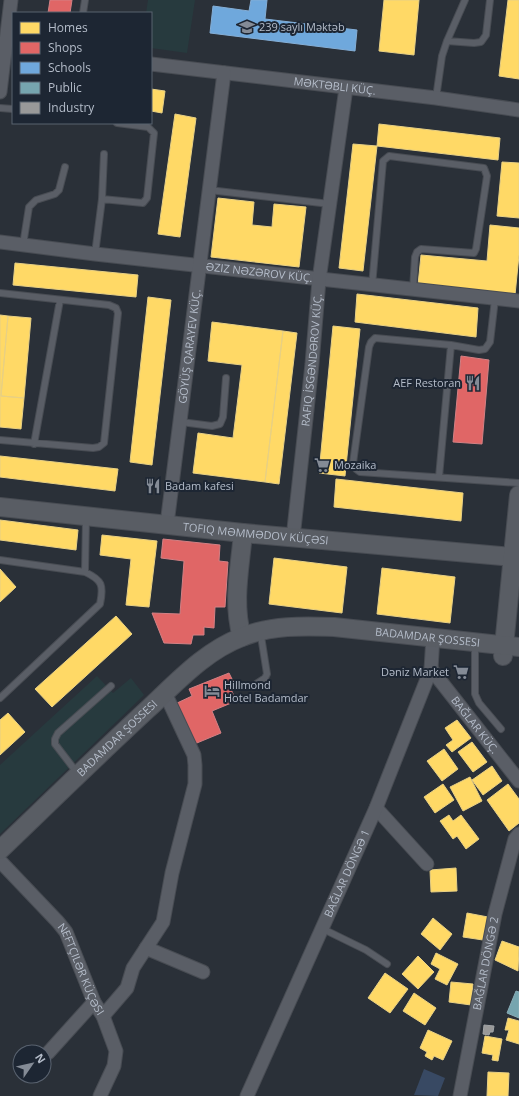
<svg xmlns="http://www.w3.org/2000/svg" width="519" height="1096" font-family="'Open Sans',sans-serif">
  <style>
    .park { fill: #273a3e }
    .water { fill: #384963 }
    .homes { fill: #ffd966; stroke: #e8d084 }
    .shops { fill: #e06666; stroke: #d38084 }
    .schools { fill: #6fa8dc; stroke: #84aed6 }
    .public { fill: #76a5af; stroke: #89acb7 }
    .industry { fill: #999; stroke: #a1a4a7 }
    .lines { fill: none; stroke-linecap: round; stroke-linejoin: round }
    .lane-casing { stroke: #484c53; stroke-width: 8 }
    .street-casing { stroke: #484c53; stroke-width: 15 }
    .secondary-casing { stroke: #484c53; stroke-width: 20 }
    .lane { stroke: #5a5e66; stroke-width: 6 }
    .street { stroke: #5a5e66; stroke-width: 13 }
    .secondary { stroke: #595d64; stroke-width: 18 }
    .labels { text-anchor: middle; stroke-width: 4; stroke-linejoin: round; paint-order: stroke }
    .poi-label { font-size: 11px; fill: #b4bcc9; stroke: #1d2633; text-anchor: start }
    .street-label { font-size: 11px; fill: #b4bcc9; stroke: #1d2633 }
  </style>
  <rect width="100%" height="100%" fill="#2a3038"/>
  <!-- park -->
  <path class="park" d="M148 0H195L187 53 151 48V13H146Z
    M97 676 113 693 131 678 144 695 0 834V765Z"/>
  <!-- water -->
  <path class="water" d="M424 1069 445 1078 438 1096 414 1095Z"/>
  <!-- homes -->
  <path class="homes" d="M384 0H419L414 55 379 51Z
    M508 0H519V79L499 76Z
    M151 89 165 91 162 113 151 111Z
    M175 114 196 118 180 237 158 234Z
    M379 124 500 138 498 160 377 146Z
    M353 144 377 146 363 271 339 268Z
    M502 162 519 163V218L497 216Z
    M218 198 254 202 252 225 272 227 274 204 306 207 299 267 211 257Z
    M490 225 519 228V255L515 295 418 285 421 255 487 261Z
    M15 263 138 275 136 297 13 285Z
    M357 294 478 308 476 337 355 322Z
    M148 297 171 300 152 465 130 462Z
    M0 315 8 316 1 396 24 398 21 429 0 427Z
    M8 316 31 318 24 398 1 396Z
    M212 322 283 331 265 482 193 473 198 433 233 438 242 365 208 361Z
    M333 326 360 329 345 476 319 473Z
    M283 331 297 333 279 484 265 482Z
    M0 456 118 469 115 491 0 477Z
    M336 479 463 493 461 521 334 507Z
    M0 520 78 530 76 550 0 540Z
    M102 535 157 541 149 607 126 605 131 559 100 555Z
    M274 558 347 567 342 613 269 604Z
    M382 568 455 577 450 623 377 614Z
    M0 569 16 587 0 602Z
    M116 616 132 634 52 707 35 689Z
    M8 713 25 732 0 755V720Z
    M457 720 471 738 452 752 446 745 453 740 445 728Z
    M472 742 487 762 473 772 458 752Z
    M444 749 458 769 442 781 427 761Z
    M492 766 502 781 483 795 472 780Z
    M470 777 482 801 463 811 450 787Z
    M443 784 454 800 435 813 424 797Z
    M508 784 519 799V823L509 831 487 800Z
    M449 815 453 821 461 815 479 839 466 849 457 836 453 839 440 821Z
    M456 868 457 891 431 892 430 870Z
    M467 913 488 917 483 940 463 937Z
    M433 918 452 934 440 950 421 934Z
    M502 941 519 947 518 971 495 960Z
    M436 953 458 964 447 985 435 979 440 969 431 964Z
    M418 956 434 972 418 989 402 974Z
    M385 973 408 989 390 1013 368 998Z
    M451 982 473 984 471 1005 449 1002Z
    M414 993 436 1008 425 1025 403 1011Z
    M508 1018 519 1021V1044L506 1040 509 1030H505Z
    M428 1030 452 1041 443 1060 434 1056 432 1060 425 1056 427 1052 420 1048Z
    M485 1036 502 1039 498 1061 492 1060 493 1055 482 1053Z
    M488 1072 509 1073 508 1096H487Z"/>
  <!-- shops -->
  <path class="shops" d="M50 0H72L70 13H48Z
    M461 356 489 360 482 444 453 442Z
    M163 539 220 545 219 561 228 562 225 607H215L214 628 204 627V635H193L191 644 164 643 152 613 180 614 184 561 161 558Z
    M229 673 236 687 231 689 236 701 212 711 221 733 192 745 175 704 192 696 189 689Z"/>
  <!-- schools -->
  <path class="schools" d="M251 0H267L265 19 357 30 355 51 210 33 213 6 249 11Z"/>
  <!-- public -->
  <path class="public" d="M516 991 519 992V1018L507 1013Z"/>
  <!-- industry -->
  <path class="industry" d="M484 1025 494 1026 493 1032H490L489 1035 483 1034Z"/>
  <g class="lines">
    <defs>
      <path id="lane" d="M83 13 85 0
        M447 41 474 43 481 42 486 35 490 0
        M436 98 442 56 447 41 465 0
        M0 108 13 109
        M209 190 330 204
        M102 199 143 203 147 198 154 133 148 127 117 123
        M23 245 29 207 36 200 55 194 59 190 65 167
        M95 254 102 199 104 154
        M372 286 383 161 389 156 484 168 487 176 476 249 474 253 421 249 417 252 415 257 413 290
        M0 293 109 305 116 308 118 313 104 443 99 447 93 448 0 440
        M495 299 490 342 485 349 479 350 451 345 375 338 371 342 369 347 353 463 356 469 360 472 519 483
        M181 422 212 426 220 424 223 417 226 378
        M34 444 60 300
        M439 477 451 345
        M0 560 85 572C102 580 104 585 100 604L0 698
        M85 572 86 518
        M475 652V694L479 703 501 729
        M256 684 265 678 267 674 261 636
        M78 774 55 744V739L58 733 111 686
        M321 928 366 950 387 964"/>
      <g id="street">
        <path id="s1" d="M151 64 436 98 519 110"/>
        <path d="M0 92 11 0"/>
        <path id="s2" d="M0 242 95 254 519 301"/>
        <path id="s3" d="M167 524 224 73"/>
        <path id="s4" d="M293 538 312 364 319 280 346 88"/>
        <path id="s5" d="M431 669 519 781"/>
        <path d="M376 808 427 864"/>
        <path id="s6" d="M0 861 58 922 66 932 94 1002 103 1016 116 1051 114 1066 100 1096"/>
        <path d="M146 948 203 972"/>
        <path d="M103 1016 127 988 133 968 163 922 172 873 195 784V765L194 755 165 693"/>
        <path d="M48 1053 94 1002"/>
        <path id="s7" d="M247 1096 376 808 431 669 433 637"/>
        <path id="s8" d="M460 1096 495 914 515 839 519 834"/>
      </g>
      <g id="secondary">
        <path id="s9" d="M0 507 243 533 512 557"/>
        <path d="M242 637C232 603 240 568 243 533"/>
        <path d="M503 656 519 495"/>
        <path id="s10" d="M0 850C49 803 98 755 149 708 177 682 205 651 242 637 271 625 303 626 334 627L519 647"/>
      </g>
    </defs>
    <!-- lane casing -->
    <use href="#lane" class="lane-casing"/>
    <!-- street casing -->
    <use href="#street" class="street-casing"/>
    <!-- secondary casing -->
    <use href="#secondary" class="secondary-casing"/>
    <!-- lane -->
    <use href="#lane" class="lane"/>
    <!-- street -->
    <use href="#street" class="street"/>
    <!-- secondary -->
    <use href="#secondary" class="secondary"/>
  </g>
  <!-- icons -->
  <defs>
    <symbol id="school-bare" viewBox="-9 -9 18 18"><path d="M0-5L7-2L0 1L-7-2ZM-4 1L0 2.5L4 1V4Q0 6-4 4Z" fill="#848b96" stroke="#1d2633" stroke-width="2.5" paint-order="stroke"/></symbol>
    <symbol id="restaurant-bare" viewBox="-9 -9 18 18"><path d="M-5-6h1v4h1v-4h1v4h1v-4h1v5L-1.5 .5V6h-2V.5L-5-1ZM5-6V6H3V1.5H1.5Q1.5-4 5-6Z" fill="#848b96" stroke="#1d2633" stroke-width="2.5" paint-order="stroke"/></symbol>
    <symbol id="supermarket-bare" viewBox="-9 -9 18 18"><path d="M-6-5.5h2.5l.6 2H6L4.5 2H-2.5L-4.4-4H-6ZM-1.5 3.2a1.3 1.3 0 1 0 .1 0ZM3 3.2a1.3 1.3 0 1 0 .1 0Z" fill="#848b96" stroke="#1d2633" stroke-width="2.5" paint-order="stroke"/></symbol>
    <symbol id="hotel-bare" viewBox="-9 -9 18 18"><path d="M-6-4.5h1.5V1H6V5H4.5V3h-9V5H-6ZM-4 0a1.8 1.8 0 1 1 3.6 0ZM.5 0V-2.5h3Q6-2.5 6 0Z" fill="#848b96" stroke="#1d2633" stroke-width="2.5" paint-order="stroke"/></symbol>
  </defs>
  <g fill-rule="evenodd">
    <use href="#school-bare" x="236" y="16" width="22" height="22"/>
    <use href="#restaurant-bare" x="462" y="372" width="22" height="22"/>
    <use href="#supermarket-bare" x="311" y="454" width="22" height="22"/>
    <use href="#restaurant-bare" x="142" y="475" width="22" height="22"/>
    <use href="#supermarket-bare" x="450" y="661" width="22" height="22"/>
    <use href="#hotel-bare" x="201" y="680" width="22" height="22"/>
  </g>
  <g class="labels">
    <!-- poi labels -->
    <g class="poi-label">
      <text x="259" y="31">239 saylı Məktəb</text>
      <text x="461" y="387" text-anchor="end">AEF Restoran</text>
      <text x="334" y="469">Mozaika</text>
      <text x="165" y="490">Badam kafesi</text>
      <text x="449" y="676" text-anchor="end">Dəniz Market</text>
      <text x="224" y="689">Hillmond<tspan x="224" dy="13">Hotel Badamdar</tspan></text>
    </g>
    <!-- street labels -->
    <g class="street-label">
      <text dy="4" stroke="none"><textPath href="#s1" startOffset="185">MƏKTƏBLI KÜÇ.</textPath></text>
      <text dy="4" stroke="none"><textPath href="#s2" startOffset="261">ƏZIZ NƏZƏROV KÜÇ.</textPath></text>
      <text dy="4" stroke="none"><textPath href="#s3" startOffset="179">GÖYÜŞ QARAYEV KÜÇ.</textPath></text>
      <text dy="4" stroke="none"><textPath href="#s4" startOffset="179">RAFIQ İSGƏNDƏROV KÜÇ.</textPath></text>
      <text dy="4" stroke="none"><textPath href="#s9" startOffset="257">TOFIQ MƏMMƏDOV KÜÇƏSI</textPath></text>
      <text dy="4" stroke="none"><textPath href="#s10" startOffset="511">BADAMDAR ŞOSSESI</textPath></text>
      <text dy="4" stroke="none"><textPath href="#s5" startOffset="71">BAĞLAR KÜÇ.</textPath></text>
      <text dy="4" stroke="none"><textPath href="#s10" startOffset="162">BADAMDAR ŞOSSESI</textPath></text>
      <text dy="4" stroke="none"><textPath href="#s7" startOffset="244">BAĞLAR DÖNGƏ 1</textPath></text>
      <text dy="4" stroke="none"><textPath href="#s8" startOffset="135">BAĞLAR DÖNGƏ 2</textPath></text>
      <text dy="4" stroke="none"><textPath href="#s6" startOffset="137">NEFTÇILƏR KÜÇƏSI</textPath></text>
    </g>
  </g>
  <!-- legend -->
  <rect x="12" y="12" width="140" height="112" fill="#1d2633" stroke="#59626f"/>
  <rect x="20" y="22" width="20" height="12" fill="#ffd966" stroke="#59626f"/>
  <text x="48" y="32" font-size="12" fill="#b4bcc9">Homes</text>
  <rect x="20" y="42" width="20" height="12" fill="#e06666" stroke="#59626f"/>
  <text x="48" y="52" font-size="12" fill="#b4bcc9">Shops</text>
  <rect x="20" y="62" width="20" height="12" fill="#6fa8dc" stroke="#59626f"/>
  <text x="48" y="72" font-size="12" fill="#b4bcc9">Schools</text>
  <rect x="20" y="82" width="20" height="12" fill="#76a5af" stroke="#59626f"/>
  <text x="48" y="92" font-size="12" fill="#b4bcc9">Public</text>
  <rect x="20" y="102" width="20" height="12" fill="#999999" stroke="#59626f"/>
  <text x="48" y="112" font-size="12" fill="#b4bcc9">Industry</text>
  <!-- north arrow -->
  <g transform="translate(32 1064) rotate(56)"><circle r="19" fill="#1d2633" stroke="#59626f"/>
  <path d="M0-3L7 15L0 10L-7 15Z" fill="#848b96"/>
  <text y="-6" font-size="11" font-weight="bold" text-anchor="middle" fill="#b4bcc9">N</text>
  </g>
</svg>
